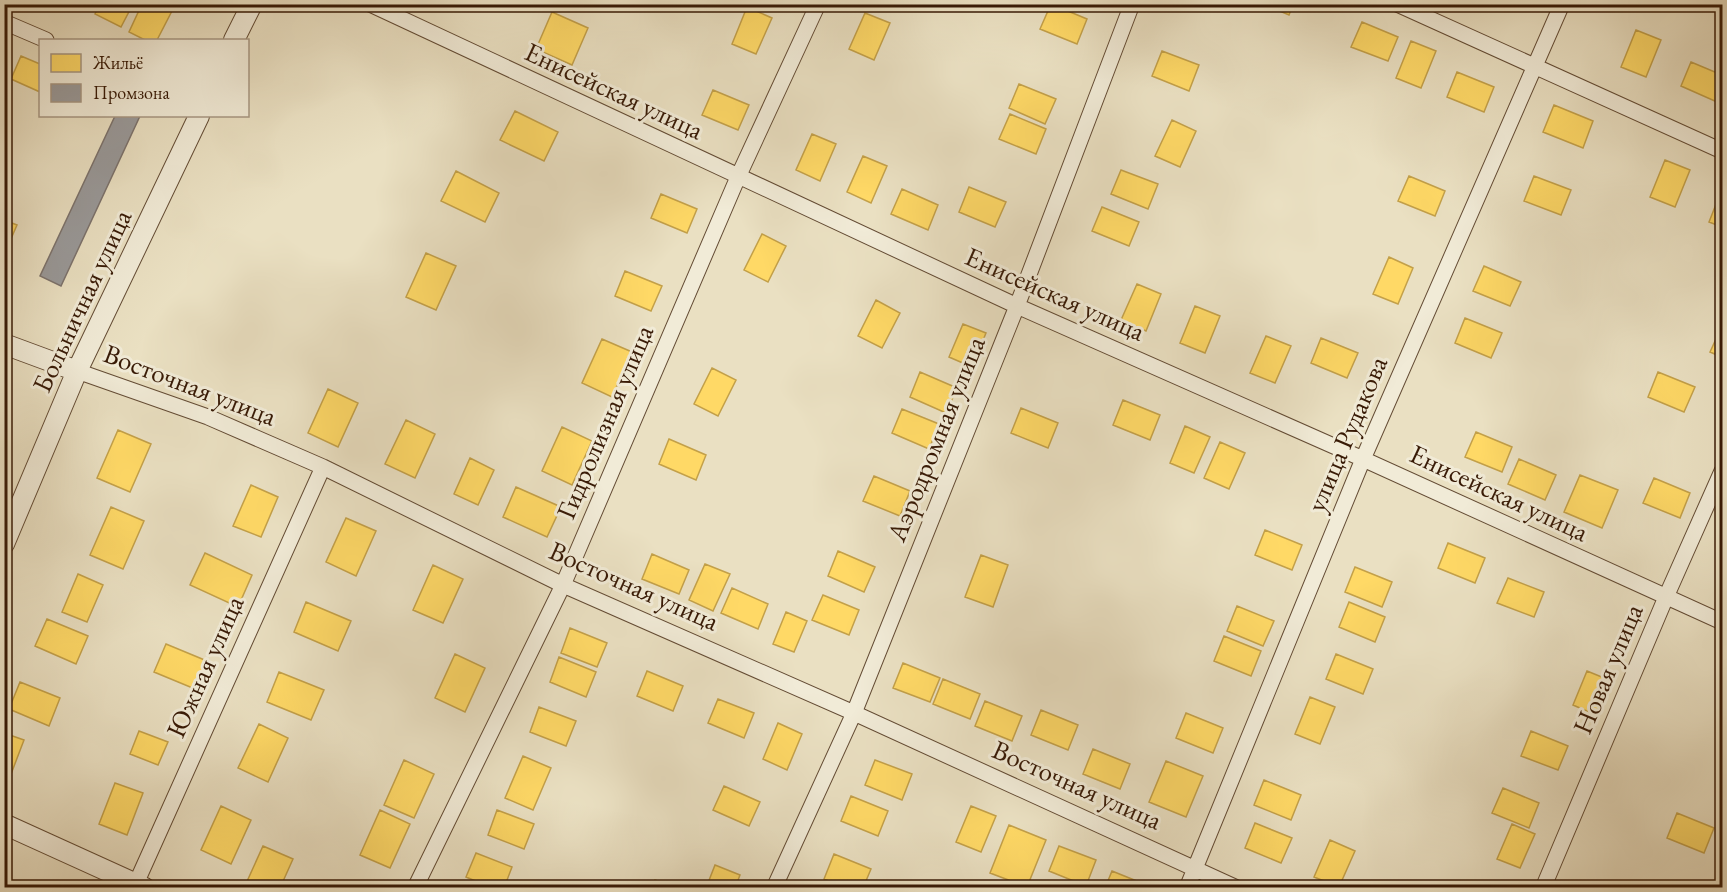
<svg xmlns="http://www.w3.org/2000/svg" width="1727" height="892" font-family="'EB Garamond',serif">
  <style>
    .homes { fill: #ffd966; stroke: #c3a049; stroke-width: 1.5 }
    .industry { fill: #999; stroke: #7c736d; stroke-width: 1.5 }
    .lines { fill: none; stroke-linecap: round; stroke-linejoin: round }
    .minor-casing { stroke: #644c35; stroke-width: 17 }
    .tertiary-casing { stroke: #644c35; stroke-width: 22 }
    .minor { stroke: #f1ebd7; stroke-width: 15 }
    .tertiary { stroke: #f1ebd7; stroke-width: 20 }
    .labels { text-anchor: middle; stroke-width: 6; stroke-linejoin: round; paint-order: stroke }
    .street-label { font-size: 27px; fill: #381a06; stroke: #f1ebd7 }
  </style>
  <rect width="100%" height="100%" fill="#eae0c2"/>
  <filter id="stains"><feTurbulence type="fractalNoise" baseFrequency=".00333" numOctaves="4"/><feColorMatrix values="0 0 0 0 .2 0 0 0 0 .09 0 0 0 0 .02 0 0 0 .5 -.17"/></filter>
  <radialGradient id="worn" r=".72"><stop offset=".6" stop-color="#630" stop-opacity="0"/><stop offset="1" stop-color="#630" stop-opacity=".3"/></radialGradient>
  <!-- homes -->
  <path class="homes" d="M100 4H133L121 27 95 14Z
    M142 4H170L174 7 157 40H145L129 32Z
    M1051 4 1087 19 1077 44 1040 29Z
    M1263 4H1293L1289 15Z
    M747 7 772 18 756 54 732 44Z
    M552 12 588 28 572 65 536 49Z
    M865 13 890 23 874 60 849 49Z
    M1362 22 1398 37 1388 61 1351 47Z
    M1636 30 1661 40 1646 77 1621 67Z
    M1411 41 1436 51 1421 88 1396 78Z
    M1162 51 1199 65 1189 91 1152 76Z
    M21 56 40 64V92L11 79Z
    M1691 62 1722 75V90L1717 102 1681 86Z
    M1457 72 1494 87 1484 112 1447 97Z
    M1019 84 1056 99 1045 124 1009 108Z
    M713 90 749 105 738 130 702 115Z
    M1554 105 1593 121 1583 148 1543 132Z
    M515 111 558 132 544 161 500 140Z
    M1010 114 1046 129 1036 154 999 139Z
    M1172 120 1196 131 1180 167 1155 156Z
    M812 134 836 144 820 181 796 170Z
    M863 156 887 166 871 203 847 192Z
    M1665 160 1690 170 1675 207 1650 197Z
    M1121 170 1158 184 1148 209 1111 194Z
    M456 171 499 193 485 222 441 201Z
    M1409 176 1445 191 1435 216 1398 201Z
    M1534 176 1571 190 1561 215 1524 201Z
    M969 187 1006 202 995 227 959 212Z
    M902 189 938 205 928 230 891 214Z
    M1722 189V227L1709 222Z
    M661 194 697 209 687 233 651 218Z
    M1102 207 1139 222 1129 246 1092 231Z
    M4 220 17 225 4 255Z
    M762 234 786 246 768 282 744 270Z
    M426 253 456 266 436 310 406 297Z
    M1389 257 1413 268 1398 304 1373 294Z
    M1484 266 1521 282 1510 306 1473 291Z
    M625 271 662 286 651 311 615 296Z
    M1137 284 1161 294 1146 331 1121 320Z
    M876 300 900 313 882 348 858 336Z
    M1195 306 1220 316 1205 353 1180 343Z
    M1465 318 1502 333 1491 358 1455 343Z
    M963 324 986 333 972 367 949 357Z
    M1721 328H1722V357L1710 352Z
    M1266 336 1291 346 1275 383 1250 373Z
    M1321 338 1358 353 1347 378 1311 363Z
    M602 339 632 352 612 397 582 383Z
    M712 368 736 380 718 416 694 404Z
    M920 372 957 388 946 413 910 397Z
    M1658 372 1695 387 1684 412 1648 397Z
    M328 389 358 403 338 447 308 433Z
    M1123 400 1160 415 1150 440 1113 425Z
    M1021 408 1058 423 1048 448 1011 433Z
    M902 409 939 424 929 449 892 433Z
    M406 420 435 434 415 478 385 464Z
    M1185 426 1210 437 1194 473 1170 463Z
    M562 427 592 441 572 485 542 471Z
    M118 430 151 444 130 492 97 478Z
    M1476 432 1512 447 1502 472 1465 457Z
    M669 439 706 455 696 480 659 464Z
    M1220 442 1245 453 1229 489 1204 478Z
    M470 458 494 470 478 505 454 494Z
    M1519 459 1556 475 1545 500 1508 484Z
    M1580 475 1618 490 1602 528 1564 512Z
    M874 476 910 491 900 516 863 501Z
    M1654 478 1690 493 1680 518 1643 503Z
    M251 485 278 497 261 537 233 526Z
    M516 487 561 507 547 537 503 517Z
    M111 507 144 521 123 569 90 555Z
    M346 518 376 531 356 576 326 562Z
    M1265 530 1302 545 1292 570 1255 555Z
    M1448 543 1485 558 1475 583 1438 568Z
    M838 551 875 567 864 592 828 576Z
    M205 553 252 575 238 607 190 585Z
    M652 554 689 570 679 594 642 579Z
    M981 555 1008 565 993 607 965 597Z
    M705 564 730 574 713 611 689 600Z
    M433 565 463 579 443 623 413 610Z
    M1355 567 1392 582 1382 607 1345 592Z
    M78 574 103 585 87 622 62 612Z
    M1508 578 1544 592 1534 617 1497 603Z
    M732 588 768 604 758 629 721 613Z
    M823 595 859 610 849 635 812 620Z
    M306 602 351 621 338 651 294 632Z
    M1349 602 1385 617 1375 642 1339 627Z
    M1237 606 1274 621 1263 646 1227 631Z
    M786 612 807 621 794 652 773 644Z
    M47 619 88 636 76 664 35 646Z
    M570 628 607 643 597 667 561 653Z
    M1224 636 1261 651 1251 676 1214 661Z
    M166 644 207 661 195 689 154 672Z
    M455 654 485 668 465 712 435 698Z
    M1336 654 1373 669 1363 694 1326 679Z
    M559 657 596 672 586 697 550 682Z
    M903 663 940 678 930 702 893 688Z
    M647 671 683 686 673 711 637 696Z
    M1587 671 1609 680 1596 715 1573 705Z
    M279 672 324 690 311 720 267 702Z
    M943 679 980 694 970 719 933 704Z
    M20 682 60 698 49 726 9 709Z
    M1310 697 1335 707 1320 744 1295 734Z
    M718 699 754 713 744 738 708 723Z
    M985 701 1022 716 1012 741 975 726Z
    M539 707 576 721 566 746 530 732Z
    M1041 710 1078 725 1068 750 1031 735Z
    M1186 713 1223 728 1213 753 1176 738Z
    M778 723 802 734 787 770 763 759Z
    M259 724 288 738 268 782 238 768Z
    M139 731 168 742 158 765 130 754Z
    M1531 731 1568 746 1558 770 1521 756Z
    M4 733 24 740 8 782 4 780Z
    M1093 749 1130 764 1120 789 1083 774Z
    M523 756 551 768 533 810 505 798Z
    M404 760 434 774 414 818 384 805Z
    M875 760 912 774 902 800 865 785Z
    M1166 761 1203 776 1186 817 1149 802Z
    M1264 780 1301 795 1291 820 1254 805Z
    M115 783 143 793 127 835 99 824Z
    M724 786 760 802 749 826 713 810Z
    M1503 788 1539 803 1529 828 1492 813Z
    M851 796 888 811 878 836 841 821Z
    M221 806 251 820 231 864 201 850Z
    M971 806 996 816 981 852 956 842Z
    M380 810 410 824 390 868 360 855Z
    M497 810 534 824 524 849 488 835Z
    M1677 813 1714 828 1704 853 1667 838Z
    M1255 823 1292 838 1281 863 1245 848Z
    M1512 824 1535 834 1520 868 1497 859Z
    M1009 825 1046 840 1027 887 990 873Z
    M1330 840 1355 851 1339 887 1314 877Z
    M263 846 293 859 280 888H244Z
    M1059 846 1096 860 1086 886 1049 871Z
    M476 853 512 867 504 888H492L466 877Z
    M834 854 871 869 863 888H845L824 879Z
    M715 865 740 875 735 888H706Z
    M1112 871 1149 886 1148 888H1105Z
    M655 880 675 888H652Z"/>
  <!-- industry -->
  <path class="industry" d="M115 116H140L61 286 40 276Z"/>
  <g class="lines">
    <defs>
      <path id="minor" d="M370 4 1017 306 1363 459 1722 622
        M1397 4 1722 151
        M4 22 46 40
        M77 371 208 417 323 467 563 585 854 713 1237 888
        M134 888 323 467
        M415 888 563 585 738 177 818 4
        M774 888 854 713 1017 306 1132 4
        M1187 888 1363 459 1562 4
        M1543 888 1666 597 1722 471"/>
      <path id="tertiary" d="M234 40 252 4
        M4 344 77 371
        M4 544 77 371 199 116
        M4 824 145 888"/>
    </defs>
    <!-- minor casing -->
    <use href="#minor" class="minor-casing"/>
    <!-- tertiary casing -->
    <use href="#tertiary" class="tertiary-casing"/>
    <!-- minor -->
    <use href="#minor" class="minor"/>
    <!-- tertiary -->
    <use href="#tertiary" class="tertiary"/>
  </g>
  <g class="labels">
    <!-- street labels -->
    <g class="street-label">
      <text transform="translate(614 91) rotate(25)" y="9">Енисейская улица</text>
      <text transform="translate(1055 294) rotate(24)" y="9">Енисейская улица</text>
      <text transform="translate(82 301) rotate(-65)" y="9">Больничная улица</text>
      <text transform="translate(190 385) rotate(21)" y="9">Восточная улица</text>
      <text transform="translate(605 422) rotate(-67)" y="9">Гидролизная улица</text>
      <text transform="translate(1347 434) rotate(-67)" y="9">улица Рудакова</text>
      <text transform="translate(936 439) rotate(-68)" y="9">Аэродромная улица</text>
      <text transform="translate(1499 493) rotate(25)" y="9">Енисейская улица</text>
      <text transform="translate(634 586) rotate(24)" y="9">Восточная улица</text>
      <text transform="translate(205 667) rotate(-66)" y="9">Южная улица</text>
      <text transform="translate(1608 669) rotate(-67)" y="9">Новая улица</text>
      <text transform="translate(1077 785) rotate(24)" y="9">Восточная улица</text>
    </g>
  </g>
  <!-- margin -->
  <rect width="1727" height="892" fill="none" stroke="#eae0c2" stroke-width="24"/>
  <rect x="6" y="6" width="1715" height="880" fill="none" stroke="#381a06" stroke-width="3"/>
  <rect x="12" y="12" width="1703" height="868" fill="none" stroke="#381a06" stroke-width="1.5"/>
  <!-- legend -->
  <rect x="39" y="39" width="210" height="78" fill="#f1ebd7" stroke="#a79783" stroke-width="1.5"/>
  <rect x="51" y="54" width="30" height="18" fill="#ffd966" stroke="#a79783" stroke-width="1.5"/>
  <text x="93" y="69" font-size="18" fill="#381a06">Жильё</text>
  <rect x="51" y="84" width="30" height="18" fill="#999999" stroke="#a79783" stroke-width="1.5"/>
  <text x="93" y="99" font-size="18" fill="#381a06">Промзона</text>
  <rect width="100%" height="100%" filter="url(#stains)"/>
  <rect width="100%" height="100%" fill="url(#worn)"/>
</svg>
